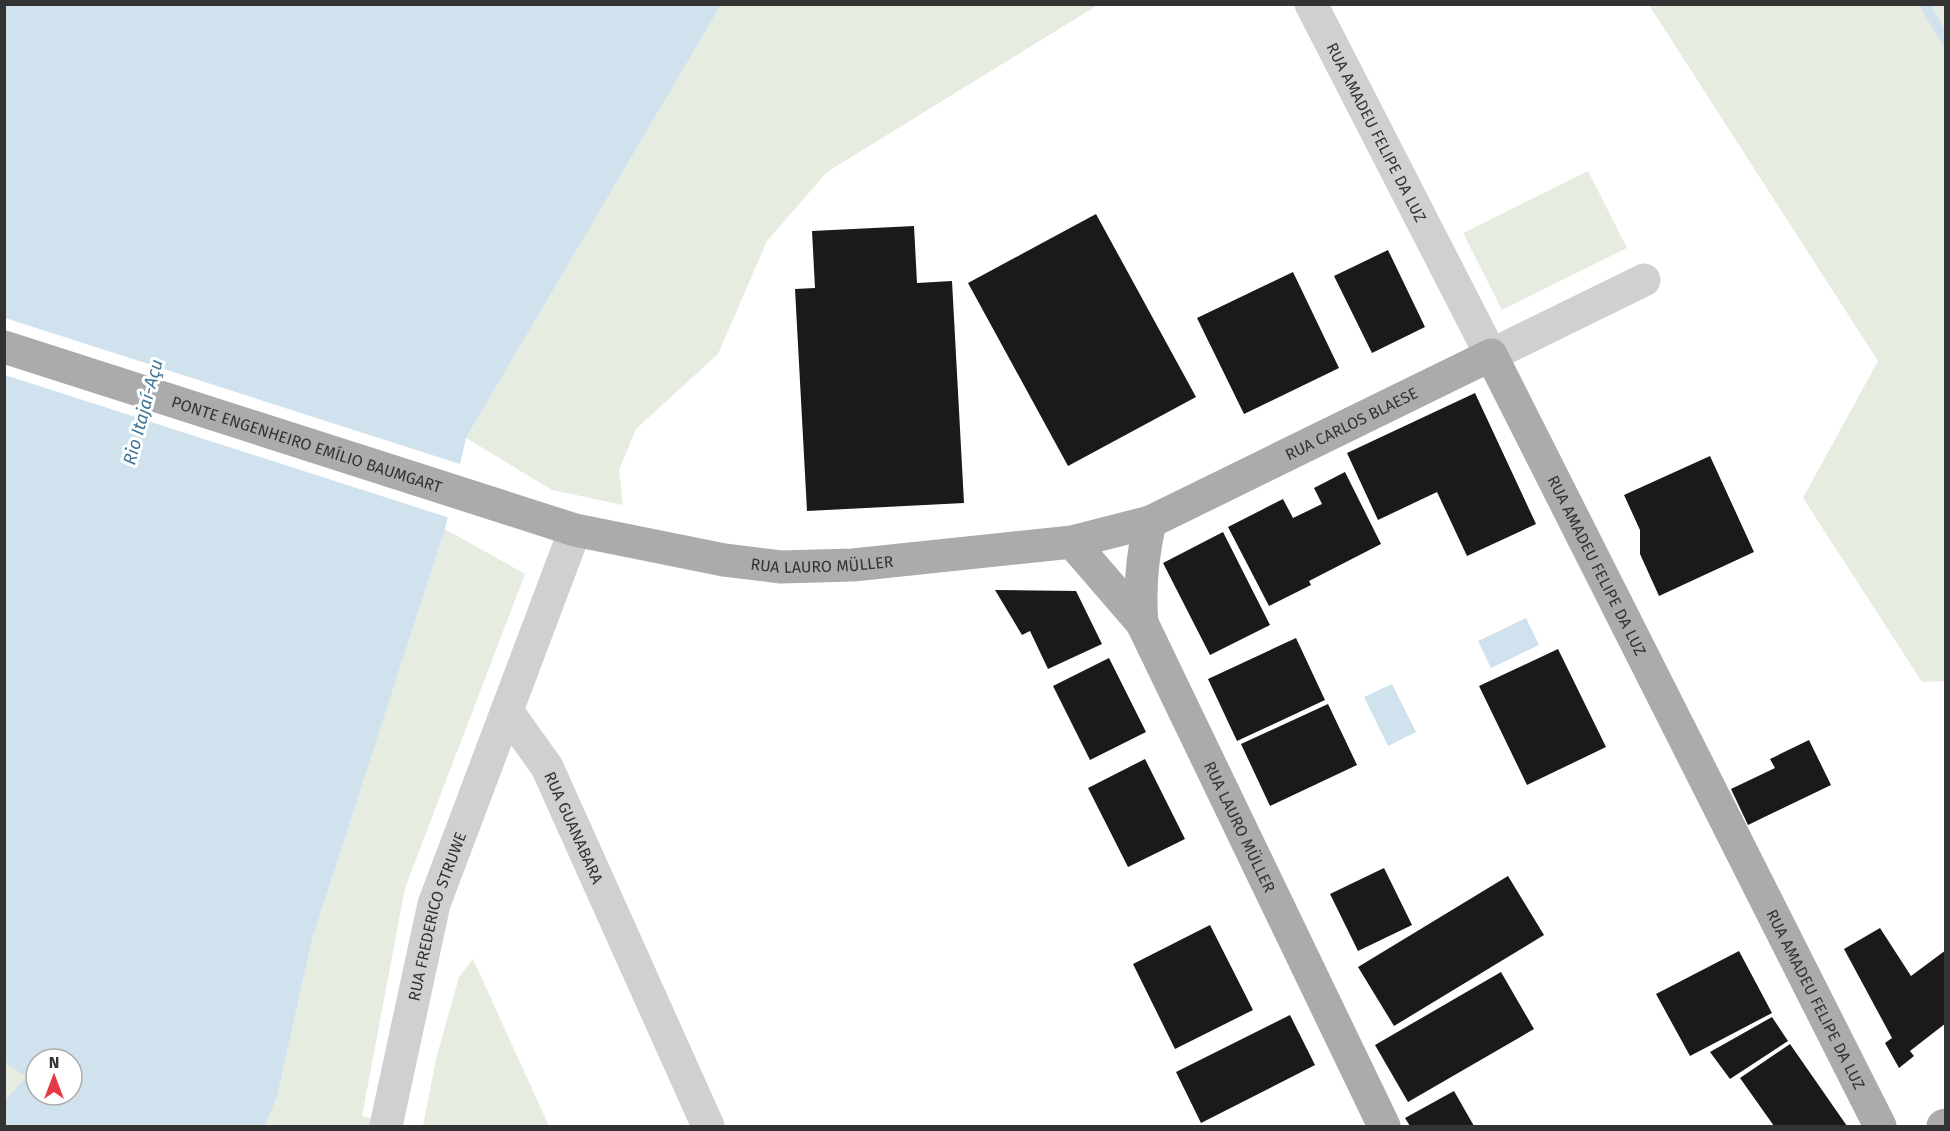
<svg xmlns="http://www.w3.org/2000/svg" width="1950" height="1131" font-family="'Fira Sans',sans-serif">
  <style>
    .green { fill: #e6ecdf }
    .water { fill: #cfe2ee; fill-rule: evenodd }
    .pier { fill: #fff }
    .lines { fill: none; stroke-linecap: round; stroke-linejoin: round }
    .stream { stroke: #cfe2ee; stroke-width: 10 }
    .building { fill: #1a1a1a }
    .minor { stroke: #d0d0d0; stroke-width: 33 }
    .major { stroke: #ababab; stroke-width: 33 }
    .labels { text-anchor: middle; stroke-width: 6; stroke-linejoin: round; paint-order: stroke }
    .street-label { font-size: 16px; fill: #333; stroke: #fff }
    .water-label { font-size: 18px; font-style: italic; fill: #3f7597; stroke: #fff }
  </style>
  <rect width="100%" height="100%" fill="#fff"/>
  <!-- green -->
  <path class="green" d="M721 5H1098L827 172 767 241 718 354 636 429 619 470 623 505 552 490 466 438Z
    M1649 5H1945V681L1922 682 1803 498 1878 361Z
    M1588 171 1627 248 1502 310 1463 233Z
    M445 529 525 574 405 888 362 1116 402 1126H265L277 1097 312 940Z
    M473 959 549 1126H423L436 1059 459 977Z
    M5 1063 28 1077 5 1100Z"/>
  <!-- water -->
  <path class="water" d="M5 5H721L466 438 445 529 312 940 277 1097 265 1126H5V1100L27 1077 5 1063ZM36 1059H72V1095H36Z
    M1526 618 1539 645 1491 668 1478 641Z
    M1392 684 1416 732 1388 746 1364 697Z"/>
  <!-- pier -->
  <path class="pier" d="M5 318 463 465 450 518 5 375Z"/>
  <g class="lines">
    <!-- stream -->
    <path class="stream" d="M1924 4 1946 41"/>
  </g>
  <!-- building -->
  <path class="building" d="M1096 214 1196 397 1068 466 968 283Z
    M914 226 917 283 952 281 964 503 807 511 795 289 815 288 812 231Z
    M1388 250 1425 327 1372 353 1334 276Z
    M1293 272 1339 368 1244 414 1197 318Z
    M1475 393 1536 524 1467 556 1437 492 1378 520 1347 453Z
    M1710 456 1754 552 1659 596 1640 554V530L1624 495Z
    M1345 472 1381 544 1309 581 1311 585 1269 606 1228 527 1283 499 1293 518 1322 504 1314 488Z
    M1223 532 1270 625 1210 655 1163 563Z
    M995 590 1076 591 1102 644 1048 669 1030 631 1022 635Z
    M1296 638 1325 700 1237 741 1208 679Z
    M1558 649 1606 747 1527 785 1479 686Z
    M1109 658 1146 732 1090 760 1053 686Z
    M1328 704 1357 765 1270 806 1241 744Z
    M1809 740 1831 785 1748 825 1731 789 1775 768 1770 759Z
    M1145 759 1185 839 1128 867 1088 788Z
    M1384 868 1412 925 1358 951 1330 894Z
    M1508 876 1544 935 1394 1026 1358 967Z
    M1210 925 1253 1010 1175 1049 1133 964Z
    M1880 928 1911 976 1946 950V1023L1910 1051 1914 1056 1899 1068 1885 1043 1892 1038 1844 949Z
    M1739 951 1772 1013 1690 1056 1656 994Z
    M1501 972 1534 1029 1408 1102 1375 1045Z
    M1290 1015 1315 1065 1201 1123 1176 1072Z
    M1772 1017 1788 1041 1730 1079 1710 1052Z
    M1790 1044 1847 1126H1774L1740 1078Z
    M1454 1091 1474 1126H1410L1405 1118Z"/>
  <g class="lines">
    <!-- minor -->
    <g class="minor">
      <path id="s1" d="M1311 4 1491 355 1644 280"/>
      <path id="s2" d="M507 711 547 767 708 1126"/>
      <path id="s3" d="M386 1126 434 904 575 530"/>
    </g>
    <!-- major -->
    <g class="major">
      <path id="s4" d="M4 347 575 530 724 560 781 567 853 565 1072 542 1150 522 1491 355 1880 1126"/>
      <path id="s5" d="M1072 542 1142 623 1384 1126"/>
      <path d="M1142 623C1139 588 1142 557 1150 522"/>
      <path d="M1943 1126 1946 1125"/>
    </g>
  </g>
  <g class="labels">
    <!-- street labels -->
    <g class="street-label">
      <text dy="6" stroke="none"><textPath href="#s1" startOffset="144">RUA AMADEU FELIPE DA LUZ</textPath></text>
      <text dy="6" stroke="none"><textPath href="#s4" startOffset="1406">RUA CARLOS BLAESE</textPath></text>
      <text dy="6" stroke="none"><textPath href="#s4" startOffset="318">PONTE ENGENHEIRO EMÍLIO BAUMGART</textPath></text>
      <text dy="6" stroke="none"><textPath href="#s4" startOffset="850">RUA LAURO MÜLLER</textPath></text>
      <text dy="6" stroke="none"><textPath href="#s4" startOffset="1797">RUA AMADEU FELIPE DA LUZ</textPath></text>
      <text dy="6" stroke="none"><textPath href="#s2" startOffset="135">RUA GUANABARA</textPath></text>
      <text dy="6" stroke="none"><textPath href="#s5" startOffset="333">RUA LAURO MÜLLER</textPath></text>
      <text dy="6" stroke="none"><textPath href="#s3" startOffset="216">RUA FREDERICO STRUWE</textPath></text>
      <text dy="6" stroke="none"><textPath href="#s4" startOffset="2283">RUA AMADEU FELIPE DA LUZ</textPath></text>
    </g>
    <!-- water labels -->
    <g class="water-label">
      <text transform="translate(143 412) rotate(-75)" y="6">Rio Itajaí-Açu</text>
    </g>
  </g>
  <!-- border -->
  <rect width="1950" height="1131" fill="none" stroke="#333333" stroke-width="12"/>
  <!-- north arrow -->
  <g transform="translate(54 1077)"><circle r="28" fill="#ffffff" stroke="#adadad" stroke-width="1.5"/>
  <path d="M0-4.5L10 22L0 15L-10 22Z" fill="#e63946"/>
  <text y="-9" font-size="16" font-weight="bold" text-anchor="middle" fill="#333333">N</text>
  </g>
</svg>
